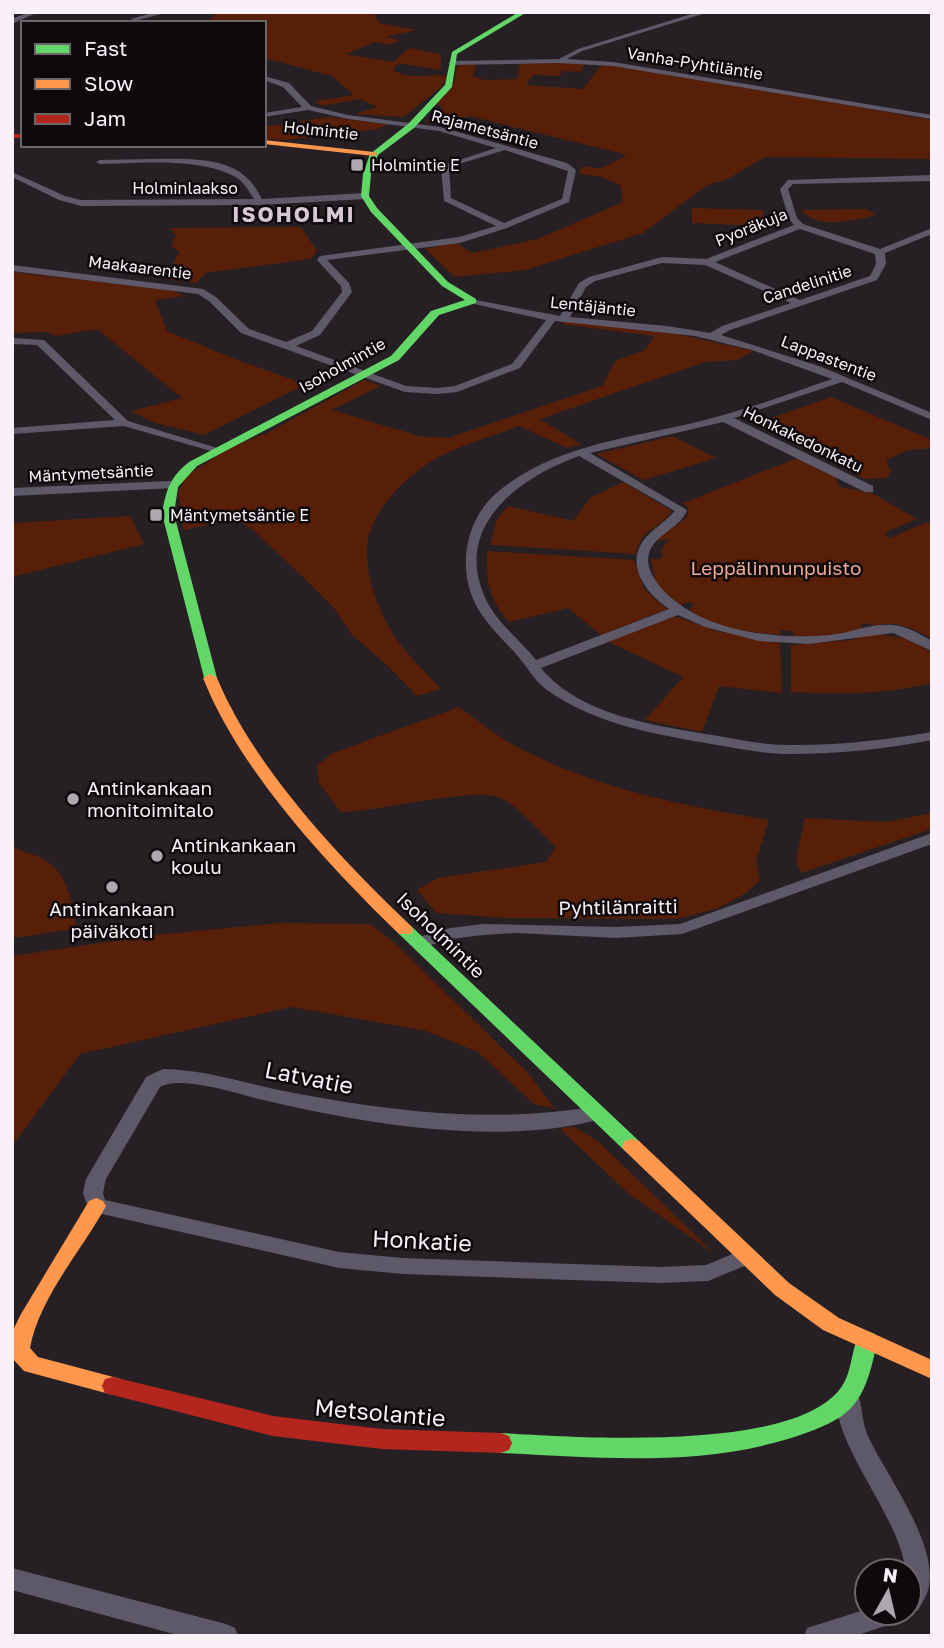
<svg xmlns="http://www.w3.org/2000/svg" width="944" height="1648" font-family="'Golos Text',sans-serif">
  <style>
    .green { fill: #571e08 }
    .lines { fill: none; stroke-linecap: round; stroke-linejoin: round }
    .street { fill: #5d5968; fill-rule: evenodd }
    .fast { fill: #63d668; fill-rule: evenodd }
    .slow { fill: #ff974d; fill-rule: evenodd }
    .jam { fill: #b3261e; fill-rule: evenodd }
    .poi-dot { fill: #afa8ae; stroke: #0e090d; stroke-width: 2.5 }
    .labels { text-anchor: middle; stroke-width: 5; stroke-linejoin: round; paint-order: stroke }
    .far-street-label { font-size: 16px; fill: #f9f1f7; stroke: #0e090d }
    .far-poi-label { font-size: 16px; fill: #f9f1f7; stroke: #0e090d; text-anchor: start }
    .park-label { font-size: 19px; fill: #f1ab92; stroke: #0e090d }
    .poi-label { font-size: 19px; fill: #f9f1f7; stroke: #0e090d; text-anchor: start }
    .street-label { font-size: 19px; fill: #f9f1f7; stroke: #0e090d }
    .far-district-label { font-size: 21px; font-weight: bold; letter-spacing: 2px; fill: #d7c8d4; stroke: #0e090d }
    .near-street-label { font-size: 23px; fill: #f9f1f7; stroke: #0e090d }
  </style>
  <rect width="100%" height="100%" fill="#262025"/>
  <!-- green -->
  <path class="green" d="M216 12 375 14 379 23 417 30 386 37 400 40 390 45 375 42 346 54 393 62 409 48 441 54V70L398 63 393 70C412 81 427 73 447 76L441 87 404 117 355 114 378 107 360 99 322 106 315 101 354 95 332 76 264 58V23H199L213 18Z
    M520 63H585L580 72 563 71 559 76 533 75 526 85 583 89 602 64 651 70 932 120V159L765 157 726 180 709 184 643 233 525 270 455 277 425 249 455 242 472 253 538 239 623 202 620 185 602 177 579 174 581 168 585 166 600 169 627 155 469 116 444 124 426 122 443 108 436 104 452 88 458 65 476 64 473 76 484 80 517 79Z
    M329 117 388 124 378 129 286 140 264 139V126L301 124V121Z
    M692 208 763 210 764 226 692 223Z
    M867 209 875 215C853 221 818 230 801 210Z
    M301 227 317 251 311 259 205 273 197 283 167 279 179 252 171 246 176 235 169 228Z
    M12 272 173 290 184 296 155 300 167 331 240 361 306 384 204 435 155 423 131 411 182 398 97 329 56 336 47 332 12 333Z
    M565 321 663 331 754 351 737 360 705 362 540 419 581 444 567 448 519 426C492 436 465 444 439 457 410 473 374 506 368 540 363 570 378 612 395 637 407 655 426 672 441 689L417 696 389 667 352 635 334 608 301 575 253 530 235 519 183 530 178 491 189 474 229 448 269 432 364 380 380 386 332 410 419 436 448 438 602 386 615 361 645 350 654 336 561 324Z
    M831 397 932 440V446L925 449 908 450 886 460 891 471 887 478 865 479 755 424Z
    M673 436 716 458 644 480 596 454Z
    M797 458 835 477 839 487 872 493 917 519 884 533 890 538 927 522 932 524V639C915 629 894 619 875 626L868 623 860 625 863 628 857 631 817 637 794 636 793 631 781 630 780 635C753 633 711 628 690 610L694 605 689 602 680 605 656 584 651 559H661L662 549 669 539 655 541C665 530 682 525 689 513L688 507 683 503Z
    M623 482 672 511C660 530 640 527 636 554L490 545 497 519 508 506 573 521 590 498Z
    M130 516 144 544 12 577V523Z
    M487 551 634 560 644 589 667 609 601 635 568 608 509 622C489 600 486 581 487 551Z
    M674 616 717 631 780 643 782 693 719 686 702 732 645 720 683 677 607 641Z
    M872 634 904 638 932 652V683C886 694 839 695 791 692V645L851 640Z
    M459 707C479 721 499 738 521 749 599 789 684 806 769 820L756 861 760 880 746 893 719 908 677 919 505 918 436 913 417 890 438 878 546 862 556 847C543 835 518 807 503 799 477 785 378 812 341 812L319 783 317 766 333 753Z
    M932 813V829L801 873 796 860 805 818 886 822Z
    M12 844C21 854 30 852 41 858 69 871 72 903 76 929L12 938Z
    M279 923 370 924 395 943 529 1074 555 1109 534 1104 478 1052 426 1031 292 1007 80 1054 12 1146V956L155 935Z
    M573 1126 599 1142 716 1255 629 1194 560 1129Z"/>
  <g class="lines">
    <!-- street -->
    <path class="street" d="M29 12 36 13 12 24V19Z
      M156 12H169L134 21 131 19Z
      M698 12H709L582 51 567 59 613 62 932 115V119L613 66 559 63 452 65 448 63 452 61 559 59 578 49Z
      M264 76 289 83 311 106 348 115 440 127 567 163 576 170 569 202 507 228 460 243 327 260 349 283 352 292 320 335 296 346 406 386 438 388 455 386 512 364 546 320 470 303V299L560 316 579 283 589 277 662 257 706 259 794 225 789 219 780 189 788 180 932 175V181L793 184 788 189 797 218 803 224 880 249 932 228V234L885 253 886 264 877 280 730 330 721 335 819 366 932 413V420L842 382 734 418 873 486V492H865L723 422 590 453 687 510C681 528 655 534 649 553 645 568 655 581 664 591 704 632 775 640 830 635 850 633 871 623 893 625 907 626 920 634 932 641V651L893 633 809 644 759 641 705 627 678 615 541 668C581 717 660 726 718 736 741 740 764 745 787 745 836 746 884 740 932 732V740C885 749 837 754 790 754 765 754 741 749 717 745 659 735 596 725 547 690 534 681 527 666 516 654 499 635 478 617 470 591 459 555 470 514 499 491 556 444 632 438 701 421 746 410 789 394 832 379L752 350 695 336 555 321 520 368 457 392 438 394 405 392 241 333 209 301 198 294 12 271V265L203 289 216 297 249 329 286 342 312 331 342 292 341 286 317 260 320 256 459 237 496 226 444 201 441 166 496 148 439 131 348 119 308 110 264 117V113L302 107 283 87 264 80ZM505 150 568 171 562 199 504 223 451 198 449 167ZM800 229 875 254 876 264 870 276 800 300 715 262ZM662 263 705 265 791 303 722 326 710 333 667 326 570 317 586 287 595 281ZM579 456 675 511C665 522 652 529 643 541 625 567 648 595 669 609L536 660C522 642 502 627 490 607 447 531 515 479 579 456Z
      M151 159C179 159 224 156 246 177 253 183 258 192 262 199L365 193 369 196 365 199 260 205 81 206 59 200 12 177V172L65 196 81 200 254 199C249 192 245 183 237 178 204 157 138 163 100 164L96 162 100 160Z
      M12 338 44 340 128 421 224 450 218 453 124 426 12 434V428L115 420 37 345 12 344Z
      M171 481 175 482V488L12 496V488Z
      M932 833V844L682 934 616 938 516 933 483 935 451 939 418 949 409 943 412 939 450 928 483 924 616 927 680 924Z
      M163 1069C208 1070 251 1085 294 1093 396 1112 495 1124 597 1106L604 1108 607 1113 604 1118C503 1148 359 1123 259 1099 236 1093 179 1075 160 1087L106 1179 103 1193 105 1200 339 1252 403 1258 660 1267 706 1265 747 1248 754 1250 757 1256 754 1262 708 1281 660 1283 403 1274 339 1268 89 1211 83 1193 86 1179 146 1077Z
      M848 1387 856 1389C863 1404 861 1421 868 1436 886 1475 937 1542 929 1586 928 1594 922 1603 918 1610L909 1614V1571H905C904 1520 820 1430 840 1389Z
      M12 1568 226 1624 235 1628 238 1636H181L12 1590Z
      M867 1609V1613H903L900 1621 855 1636H804L807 1628Z"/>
    <!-- fast -->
    <path class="fast" d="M519 12H527L457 54 452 87 414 128 378 155 371 174 369 196 377 208 448 282 476 299V303L439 315 399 360 197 466 178 487 174 514 217 678 215 681H205L162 514C166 490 170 477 189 462L391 356 431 311 465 300 442 286 371 212 361 196 363 174 370 154 408 124 445 85 452 52Z
      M405 925 411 926 639 1141 642 1146 639 1151 632 1153 625 1151 399 934 397 930Z
      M867 1331 875 1334 878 1340C872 1363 868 1391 850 1409 838 1421 820 1428 803 1434 707 1468 601 1458 501 1453L493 1450 490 1443 493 1436 501 1433C576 1437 791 1453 840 1389 852 1374 851 1351 859 1334Z"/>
    <!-- slow -->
    <path class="slow" d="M264 140 374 152 378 154 374 156 264 144Z
      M210 674 217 678C255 769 340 858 411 926L413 930 411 934H399C327 864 240 771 203 678Z
      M632 1139 639 1141 789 1283 839 1318 932 1360V1379L823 1330 775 1295 625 1151 622 1146 625 1141Z
      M96 1198 103 1201 106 1206C82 1250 39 1298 30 1348L38 1357 121 1379 124 1386 121 1393 113 1395 24 1371 12 1358V1332L21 1314 89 1201Z"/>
    <!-- jam -->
    <path class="jam" d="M12 134H23V138H12Z
      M113 1377 273 1416 382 1429 501 1433 509 1436 512 1443 509 1450 501 1453 382 1449 273 1436 105 1393 102 1386 105 1379Z"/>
  </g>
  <!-- markers -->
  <g class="poi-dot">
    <rect x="350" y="158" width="14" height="14" rx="3.5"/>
    <rect x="149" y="508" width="14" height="14" rx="3.5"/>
    <circle cx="73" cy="799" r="7"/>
    <circle cx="157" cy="856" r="7"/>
    <circle cx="112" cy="887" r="7"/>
  </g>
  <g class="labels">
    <!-- far-street labels -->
    <g class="far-street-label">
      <text transform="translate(695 63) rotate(9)" y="6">Vanha-Pyhtiläntie</text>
      <text transform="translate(485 129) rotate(15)" y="6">Rajametsäntie</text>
      <text transform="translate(321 130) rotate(6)" y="6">Holmintie</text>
      <text x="185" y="194">Holminlaakso</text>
      <text transform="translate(751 227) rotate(-22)" y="6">Pyoräkuja</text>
      <text transform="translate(140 267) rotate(7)" y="6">Maakaarentie</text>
      <text transform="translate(807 284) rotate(-18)" y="6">Candelinitie</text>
      <text transform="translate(593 306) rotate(6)" y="6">Lentäjäntie</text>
      <text transform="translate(829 358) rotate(21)" y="6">Lappastentie</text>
      <text transform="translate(342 365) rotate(-29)" y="6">Isoholmintie</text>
      <text transform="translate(803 439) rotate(26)" y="6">Honkakedonkatu</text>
      <text transform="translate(91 473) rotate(-3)" y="6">Mäntymetsäntie</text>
    </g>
    <!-- far-poi labels -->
    <g class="far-poi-label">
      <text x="371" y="171">Holmintie E</text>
      <text x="170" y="521">Mäntymetsäntie E</text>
    </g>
    <!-- park labels -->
    <g class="park-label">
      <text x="776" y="575">Leppälinnunpuisto</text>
    </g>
    <!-- poi labels -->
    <g class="poi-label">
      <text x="87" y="795">Antinkankaan<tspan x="87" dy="22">monitoimitalo</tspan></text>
      <text x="171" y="852">Antinkankaan<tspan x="171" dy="22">koulu</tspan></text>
      <text x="112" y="916" text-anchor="middle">Antinkankaan<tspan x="112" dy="22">päiväkoti</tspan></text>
    </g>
    <!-- street labels -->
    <g class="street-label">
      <text transform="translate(618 907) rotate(-1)" y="7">Pyhtilänraitti</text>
      <text transform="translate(441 935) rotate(44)" y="7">Isoholmintie</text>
    </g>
    <!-- far-district labels -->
    <g class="far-district-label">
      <text x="294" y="222">ISOHOLMI</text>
    </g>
    <!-- near-street labels -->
    <g class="near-street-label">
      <text transform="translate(309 1078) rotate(11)" y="8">Latvatie</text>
      <text transform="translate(422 1241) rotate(3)" y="8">Honkatie</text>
      <text transform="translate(380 1413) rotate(5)" y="8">Metsolantie</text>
    </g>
  </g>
  <!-- border -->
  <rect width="944" height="1648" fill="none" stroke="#f9f1f7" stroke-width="28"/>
  <!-- legend -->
  <rect x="21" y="21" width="245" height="126" fill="#0e090d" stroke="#6c666b" stroke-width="2"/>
  <rect x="35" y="44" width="35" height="10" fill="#63d668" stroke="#6c666b" stroke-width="2"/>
  <text x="84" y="56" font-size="21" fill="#f9f1f7">Fast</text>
  <rect x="35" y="79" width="35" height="10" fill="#ff974d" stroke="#6c666b" stroke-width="2"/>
  <text x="84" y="91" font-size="21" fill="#f9f1f7">Slow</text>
  <rect x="35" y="114" width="35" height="10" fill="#b3261e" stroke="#6c666b" stroke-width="2"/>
  <text x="84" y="126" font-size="21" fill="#f9f1f7">Jam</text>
  <!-- north arrow -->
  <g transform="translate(888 1592) rotate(8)"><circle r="33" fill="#0e090d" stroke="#6c666b" stroke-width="2"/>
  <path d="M0-5L12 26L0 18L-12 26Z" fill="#afa8ae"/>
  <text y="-10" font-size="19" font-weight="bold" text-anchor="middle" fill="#f9f1f7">N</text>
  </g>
</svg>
